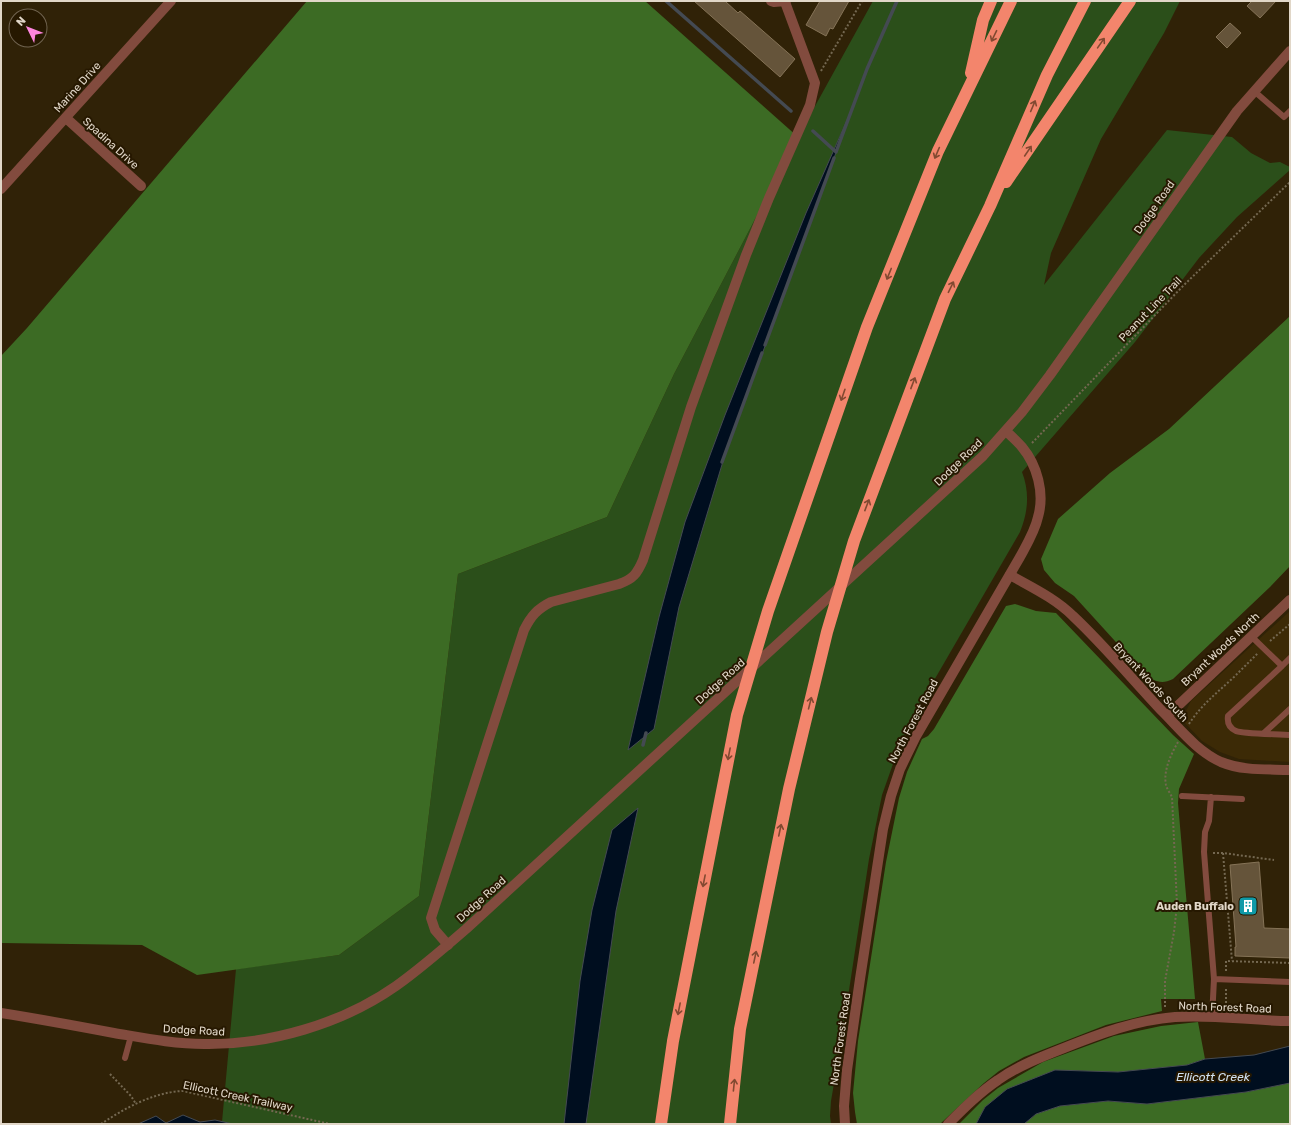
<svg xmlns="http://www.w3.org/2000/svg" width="1291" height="1125" font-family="Rubik,sans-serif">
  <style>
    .built { fill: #3c2a06 }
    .green { fill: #2b4f1a }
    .forest { fill: #3c6b24 }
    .water { fill: #000e1f; stroke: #444a52 }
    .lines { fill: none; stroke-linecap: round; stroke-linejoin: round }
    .stream { stroke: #444a52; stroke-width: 3.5 }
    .building { fill: #65543a; stroke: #857357 }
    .path { stroke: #746851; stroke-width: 2; stroke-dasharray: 2 2; stroke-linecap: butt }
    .service { stroke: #824b3e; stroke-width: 6 }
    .minor { stroke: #824b3e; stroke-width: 10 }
    .tertiary { stroke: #824b3e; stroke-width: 10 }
    .motorway { stroke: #f3856c; stroke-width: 12 }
    .oneway { stroke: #824931 }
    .labels { text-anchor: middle; stroke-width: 4; stroke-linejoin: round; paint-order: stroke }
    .street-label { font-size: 11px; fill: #e1d7c8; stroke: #261800 }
    .poi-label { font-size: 11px; font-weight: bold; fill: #e1d7c8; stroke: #261800; text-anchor: end }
    .water-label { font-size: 12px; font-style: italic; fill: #d1e2f3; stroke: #261800 }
  </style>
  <rect width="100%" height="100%" fill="#302207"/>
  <!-- built -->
  <path class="built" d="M1290 611V762L1239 759 1220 752 1202 741 1184 722 1185 713 1191 701Z"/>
  <!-- green -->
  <path class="green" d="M873 1H1180L1164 33 1101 139 1051 253 1044 285 1167 130 1232 137 1251 153 1270 163 1280 162 1290 167V170L1237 217 1199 258 1135 342 1022 472C1030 493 1028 512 1020 532L918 708 893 764 882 795 869 859 841 1043 831 1101 830 1116 831 1124H233L222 1122 236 969 339 955 419 896 458 574 607 517 674 374 798 137Z"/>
  <!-- forest -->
  <path class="forest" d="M307 1H645L798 137 674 374 607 517 458 574 419 896 339 955 197 975 142 945 1 943V356L27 328Z
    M1290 316V566L1270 587 1173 679C1161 685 1154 681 1145 674L1074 596 1055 583 1044 570 1041 559 1058 519 1110 473 1169 429Z
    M1015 604 1036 611 1056 613 1173 735 1194 754 1179 789 1178 803 1195 999H1161L1162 1011 1106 1025 1024 1057 999 1071 984 1083 940 1124H857L855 1112 853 1093 858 1041 886 862 899 798 907 772 922 739 928 736 934 729 1006 606Z
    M1198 1022 1205 1059 1187 1065 1119 1072 1055 1070 985 1107 976 1124H959L983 1100 998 1088 1043 1062 1114 1036 1161 1026Z
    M1290 1083V1124H1024L1036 1114 1060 1106 1108 1101 1147 1104 1246 1092Z"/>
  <!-- water -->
  <path class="water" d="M852 109 724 458 679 607 654 729 628 750 659 617 685 522 725 415 759 330 806 213Z
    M638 808 616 911 586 1124H564L580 981 592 910 612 830Z
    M1290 1046V1083L1246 1092 1147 1104 1108 1101 1060 1106 1036 1114 1024 1124H976L985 1107 1007 1089 1055 1070 1118 1072 1187 1065 1205 1059 1254 1055Z
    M183 1115 200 1122 215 1120 233 1124H138L156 1116 166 1123Z"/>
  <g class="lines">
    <!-- stream -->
    <path class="stream" d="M666 1 791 111
      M813 131 836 152
      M836 152 867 69 897 1
      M765 345 834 158
      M722 462 762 353
      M643 745 646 733"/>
  </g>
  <!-- building -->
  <path class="building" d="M694 1H725L738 13 740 11 795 59 780 77Z
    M820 1H849L833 29 830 28 826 36 806 25Z
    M1252 1H1276L1260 18 1247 6Z
    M1230 23 1241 33 1227 48 1216 37Z
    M1259 862 1264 928 1290 929V958L1235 956V947H1236L1230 865Z"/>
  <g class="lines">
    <!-- path -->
    <path class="path" d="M821 71 862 1
      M1032 443 1184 285 1290 182
      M1270 641 1290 624
      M1189 724C1201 705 1218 692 1234 677 1242 669 1250 661 1258 653
      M1213 853H1223L1274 860
      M1223 853 1232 961
      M1226 971V961L1290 963
      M1226 1003V988
      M1165 1007V981L1174 932 1177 905 1172 797C1170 793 1167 789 1166 785 1163 771 1171 754 1178 742
      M110 1074 131 1096 136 1104
      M101 1124C125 1108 154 1092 183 1091L330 1124"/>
    <!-- service -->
    <path class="service" d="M1254 91 1284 117 1290 111
      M1251 636 1282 666 1228 716C1227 723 1229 728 1236 731 1242 734 1281 734 1290 735
      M1282 666 1290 658
      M1264 733 1290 709
      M1182 796 1242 799
      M1211 797 1209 821 1205 832 1204 852 1214 979 1212 1018
      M1214 979 1290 982
      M125 1058 131 1036"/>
    <!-- minor -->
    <path class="minor" d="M771 1 774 2 786 1
      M66 118 141 186
      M1 189 171 1
      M1010 575C1031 587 1055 598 1073 616 1104 645 1132 679 1162 711 1180 729 1197 751 1221 762 1243 771 1267 769 1290 770
      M1167 716 1290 600
      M448 945 435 930 431 918 524 630C531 616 537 609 551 602L619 584C633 579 637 574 643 560L691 407 746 255 769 198 810 105 815 83 785 2"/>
    <!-- tertiary -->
    <path class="tertiary" d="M1 1013C39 1019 77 1026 114 1033 144 1038 174 1044 204 1044 269 1045 342 1024 396 986 420 969 443 949 466 929L983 456 1022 412 1050 375 1237 111 1290 51
      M845 1124 844 1106 847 1070 860 979 883 829 891 796 900 769 915 738 1020 557C1027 544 1035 531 1038 517 1045 493 1037 465 1022 447 1017 441 1011 436 1006 431
      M948 1124C964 1108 980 1092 998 1080 1018 1066 1041 1057 1064 1048 1099 1034 1136 1020 1175 1017 1213 1014 1252 1021 1290 1021"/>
    <!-- motorway -->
    <path class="motorway" d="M971 73 983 20 991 1
      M1006 182 1130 1
      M661 1124 673 1041 737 715 768 611 867 327 938 151 1011 1
      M730 1124 740 1029 789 789 827 632 854 541 945 299 990 206 1047 75 1085 1"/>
  </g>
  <!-- one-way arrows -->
  <defs><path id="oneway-shaft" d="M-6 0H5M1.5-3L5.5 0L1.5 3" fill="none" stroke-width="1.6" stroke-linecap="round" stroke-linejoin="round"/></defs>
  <g class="oneway">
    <use href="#oneway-shaft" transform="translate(994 36) rotate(116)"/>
    <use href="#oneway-shaft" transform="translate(1101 43) rotate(-55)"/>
    <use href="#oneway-shaft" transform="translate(1033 106) rotate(-67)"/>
    <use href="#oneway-shaft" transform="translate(1028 151) rotate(-56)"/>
    <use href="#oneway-shaft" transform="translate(937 153) rotate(113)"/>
    <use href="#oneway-shaft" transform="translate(889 274) rotate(112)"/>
    <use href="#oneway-shaft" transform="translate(951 287) rotate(-64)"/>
    <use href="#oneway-shaft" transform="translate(913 383) rotate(-69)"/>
    <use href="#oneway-shaft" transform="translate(843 395) rotate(109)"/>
    <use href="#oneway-shaft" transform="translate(867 505) rotate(-69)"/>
    <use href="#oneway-shaft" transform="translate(810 703) rotate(-76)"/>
    <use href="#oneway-shaft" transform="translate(729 754) rotate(101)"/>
    <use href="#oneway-shaft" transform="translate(780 830) rotate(-78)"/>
    <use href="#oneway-shaft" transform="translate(704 881) rotate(101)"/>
    <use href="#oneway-shaft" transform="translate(755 957) rotate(-78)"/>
    <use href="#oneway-shaft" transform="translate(679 1009) rotate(101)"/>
    <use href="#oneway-shaft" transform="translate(734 1085) rotate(-84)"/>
  </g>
  <!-- icons -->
  <defs>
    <symbol id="building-square" viewBox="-11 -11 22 22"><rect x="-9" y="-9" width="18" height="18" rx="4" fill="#0f9aa8" stroke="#261800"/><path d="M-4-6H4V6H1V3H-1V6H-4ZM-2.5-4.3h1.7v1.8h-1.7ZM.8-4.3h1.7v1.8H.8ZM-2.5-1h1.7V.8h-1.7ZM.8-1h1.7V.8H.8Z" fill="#fff"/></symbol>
  </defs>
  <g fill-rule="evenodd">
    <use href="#building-square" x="1237" y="895" width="22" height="22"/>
  </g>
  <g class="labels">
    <!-- street labels -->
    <g class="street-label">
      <text transform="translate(77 87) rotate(-48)" y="4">Marine Drive</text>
      <text transform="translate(111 143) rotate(42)" y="4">Spadina Drive</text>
      <text transform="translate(1154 207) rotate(-55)" y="4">Dodge Road</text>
      <text transform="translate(1150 309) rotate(-46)" y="4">Peanut Line Trail</text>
      <text transform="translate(958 462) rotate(-44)" y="4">Dodge Road</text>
      <text transform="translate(1220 649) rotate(-43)" y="4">Bryant Woods North</text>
      <text transform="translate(720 681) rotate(-42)" y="4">Dodge Road</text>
      <text transform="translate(1151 682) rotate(47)" y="4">Bryant Woods South</text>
      <text transform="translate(913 721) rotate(-62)" y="4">North Forest Road</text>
      <text transform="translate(481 899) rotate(-42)" y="4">Dodge Road</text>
      <text transform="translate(1225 1007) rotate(2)" y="4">North Forest Road</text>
      <text transform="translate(194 1030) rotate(3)" y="4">Dodge Road</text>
      <text transform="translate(840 1039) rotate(-82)" y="4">North Forest Road</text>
      <text transform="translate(238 1096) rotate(12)" y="4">Ellicott Creek Trailway</text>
    </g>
    <!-- poi labels -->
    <g class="poi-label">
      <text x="1234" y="910">Auden Buffalo</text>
    </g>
    <!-- water labels -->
    <g class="water-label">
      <text x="1213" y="1081">Ellicott Creek</text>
    </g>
  </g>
  <!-- border -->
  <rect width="1291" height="1125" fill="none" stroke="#e1d7c8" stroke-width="4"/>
  <!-- north arrow -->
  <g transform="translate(28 28) rotate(313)"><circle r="19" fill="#261800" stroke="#716450"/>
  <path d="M0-3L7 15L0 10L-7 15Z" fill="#ff85de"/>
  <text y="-6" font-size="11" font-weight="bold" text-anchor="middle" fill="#e1d7c8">N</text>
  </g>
</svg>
